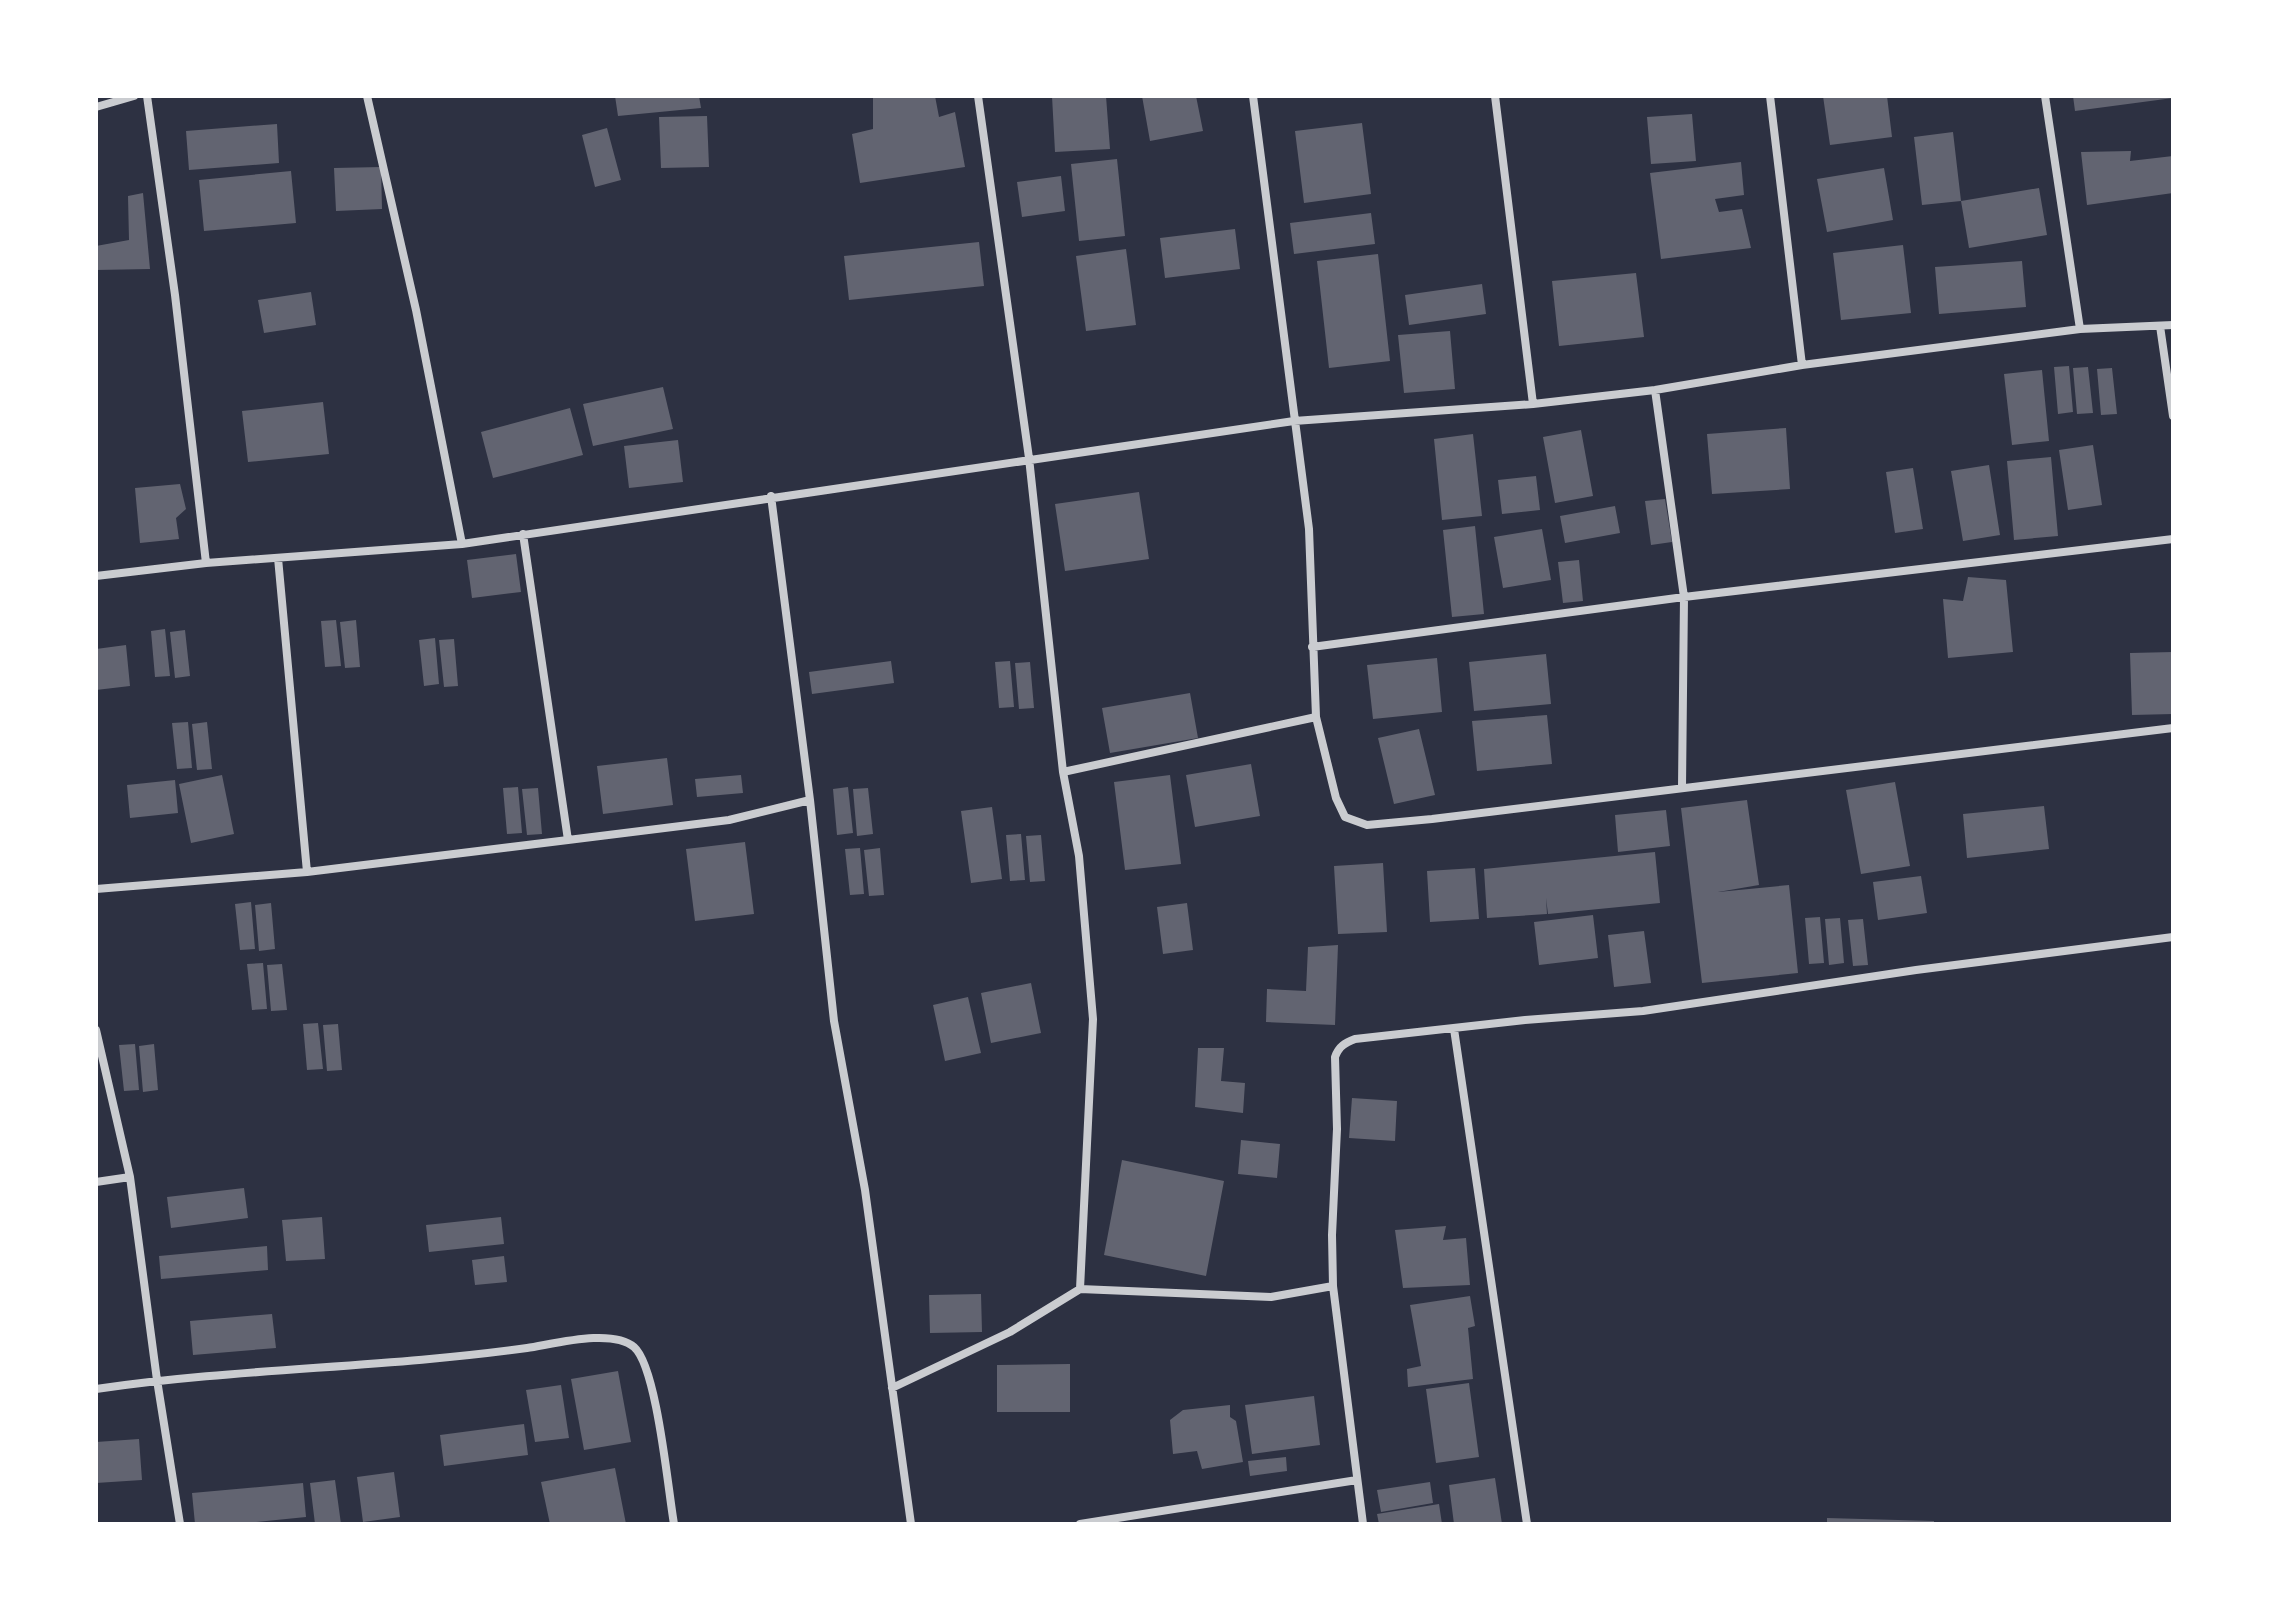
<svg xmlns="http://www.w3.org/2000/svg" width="2269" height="1620" font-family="'Open Sans',sans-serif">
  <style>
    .building { fill: #626471 }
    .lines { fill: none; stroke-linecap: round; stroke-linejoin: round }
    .minor { stroke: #caccd0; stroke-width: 8 }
  </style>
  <rect width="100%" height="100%" fill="#2d3142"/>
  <!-- building -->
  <path class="building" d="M615 96H699L701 108 618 116Z
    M873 96H935L939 117 955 112 965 167 860 183 852 134 873 129Z
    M1052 96H1106L1110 149 1055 152Z
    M1142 96H1196L1203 131 1150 141Z
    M1823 96H1887L1892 137 1830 145Z
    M2073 96H2173V98L2075 111Z
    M1692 114 1696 161 1651 164 1647 117Z
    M707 116 709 167 661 168 659 117Z
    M1362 123 1371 194 1304 203 1295 131Z
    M277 124 279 163 189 170 186 131Z
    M607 128 621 180 595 187 582 135Z
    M1953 132 1961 201 1922 205 1914 137Z
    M2131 151 2130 161 2173 156V193L2087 205 2081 152Z
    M1117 159 1125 236 1079 241 1071 164Z
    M1741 162 1744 195 1715 199 1719 212 1742 209 1751 248 1661 259 1650 173Z
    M381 167 382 209 336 211 334 168Z
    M1884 168 1893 220 1827 232 1817 179Z
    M291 171 296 223 204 231 199 180Z
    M1061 176 1065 211 1022 217 1017 182Z
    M2039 188 2047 235 1969 248 1961 201Z
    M143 193 150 269 96 270V246L129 240 128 196Z
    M1371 213 1375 244 1294 254 1290 223Z
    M1235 229 1240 269 1165 278 1160 238Z
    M979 242 984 286 849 300 844 256Z
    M1903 245 1911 313 1841 320 1833 253Z
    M1126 249 1136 325 1086 331 1076 256Z
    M1378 254 1390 361 1329 368 1317 261Z
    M2022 261 2026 307 1939 314 1935 267Z
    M1636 273 1644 337 1559 346 1552 281Z
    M1482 284 1486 314 1409 325 1405 295Z
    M311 292 316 325 264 333 258 300Z
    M1450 331 1455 389 1404 393 1398 335Z
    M2069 366 2073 412 2058 414 2054 367Z
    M2088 367 2093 413 2077 414 2073 368Z
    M2112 368 2117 414 2101 415 2097 369Z
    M2042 370 2049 441 2012 445 2004 374Z
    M663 387 673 429 593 446 583 404Z
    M323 402 329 454 248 462 242 411Z
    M570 408 583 455 493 478 481 432Z
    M1786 428 1790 489 1712 494 1707 434Z
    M1581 430 1593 496 1555 503 1543 437Z
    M1473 434 1482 516 1442 520 1434 439Z
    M678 440 683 482 629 488 624 446Z
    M2093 445 2102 505 2068 510 2059 450Z
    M2051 457 2058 536 2014 540 2007 461Z
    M1989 465 2000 535 1963 541 1951 471Z
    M1913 468 1923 529 1895 533 1886 472Z
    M1536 476 1540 510 1502 514 1498 480Z
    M180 484 186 509 176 518 179 539 140 543 135 488Z
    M1139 492 1149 559 1065 571 1055 504Z
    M1665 499 1672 542 1651 545 1645 501Z
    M1615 506 1620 533 1565 543 1560 516Z
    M1475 526 1484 614 1452 617 1443 530Z
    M1542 529 1551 580 1503 588 1494 537Z
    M516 554 521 592 472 598 467 560Z
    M1579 560 1583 601 1563 603 1558 562Z
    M1968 577 2006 580 2013 652 1948 658 1943 599 1963 601Z
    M336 620 341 666 325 667 321 621Z
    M356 620 360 667 345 668 340 622Z
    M165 629 170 676 155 677 151 631Z
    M185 630 190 676 175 678 170 632Z
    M435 638 439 684 424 686 419 640Z
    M454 639 458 686 444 687 439 640Z
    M126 645 130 686 96 690V649Z
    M2173 652V714L2132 715 2130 653Z
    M1546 654 1551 704 1474 711 1469 662Z
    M1437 658 1442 712 1373 719 1367 665Z
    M891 661 894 683 812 694 809 672Z
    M1010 661 1014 707 999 708 995 662Z
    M1030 662 1034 708 1019 709 1015 663Z
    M1190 693 1198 738 1110 753 1102 708Z
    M1547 715 1552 764 1477 771 1472 721Z
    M188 722 192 768 177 769 172 723Z
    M207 722 212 769 197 770 192 724Z
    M1419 729 1435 795 1394 804 1378 738Z
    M667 758 673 805 603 814 597 766Z
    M1251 764 1260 816 1195 827 1186 775Z
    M222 775 234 834 191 843 179 784Z
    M741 775 743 793 697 797 695 779Z
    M1170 775 1181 864 1125 870 1114 782Z
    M175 780 178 813 130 818 127 785Z
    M1895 782 1910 866 1861 874 1846 790Z
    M518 787 522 833 507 834 503 788Z
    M848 787 853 833 837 835 833 789Z
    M538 788 542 834 527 835 522 789Z
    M868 788 873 834 857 836 853 789Z
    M1747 800 1759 885 1718 892 1789 885 1798 973 1702 983 1681 808Z
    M2044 806 2049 849 1967 858 1963 814Z
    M992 807 1002 879 971 883 961 811Z
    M1666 810 1670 846 1618 852 1615 815Z
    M1021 834 1025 880 1010 881 1006 835Z
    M1041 835 1045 881 1030 882 1026 836Z
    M745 842 754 914 695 921 686 849Z
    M860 848 864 894 850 895 845 849Z
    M880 848 884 895 869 896 864 850Z
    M1655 852 1660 903 1548 914 1546 898 1547 914 1487 918 1484 869Z
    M1383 863 1387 932 1338 934 1334 866Z
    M1475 868 1479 919 1430 922 1427 871Z
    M1921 876 1927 913 1878 920 1873 882Z
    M251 902 255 949 240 950 235 904Z
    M271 903 275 949 259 951 255 905Z
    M1187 903 1193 950 1163 954 1157 907Z
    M1593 915 1598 958 1539 965 1534 922Z
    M1820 917 1824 963 1809 964 1805 918Z
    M1840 918 1844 963 1829 965 1825 919Z
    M1863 919 1868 965 1853 966 1848 920Z
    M1644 931 1651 983 1614 987 1608 935Z
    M1338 945 1335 1025 1266 1022 1267 989 1306 991 1308 947Z
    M263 963 267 1009 252 1010 247 964Z
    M282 964 287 1010 271 1011 267 965Z
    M1031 983 1041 1033 991 1043 981 993Z
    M968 997 981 1053 945 1061 933 1005Z
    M318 1023 323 1069 307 1070 303 1024Z
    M338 1024 342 1070 327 1071 323 1025Z
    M135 1044 139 1090 124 1091 119 1045Z
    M154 1044 158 1090 143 1092 139 1046Z
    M1198 1048H1224L1221 1081 1245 1083 1243 1113 1195 1107Z
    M1352 1098 1397 1101 1395 1141 1349 1138Z
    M1241 1140 1280 1144 1277 1178 1238 1174Z
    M1122 1160 1224 1181 1206 1276 1104 1255Z
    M244 1188 248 1218 171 1228 167 1197Z
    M322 1217 325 1259 286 1261 282 1220Z
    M501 1217 504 1244 429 1252 426 1225Z
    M1446 1226 1443 1240 1466 1238 1470 1285 1403 1288 1395 1230Z
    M267 1246 268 1270 161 1279 159 1256Z
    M504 1256 507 1282 475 1285 472 1260Z
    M981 1294 982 1332 930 1333 929 1295Z
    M1470 1296 1475 1326 1468 1328 1473 1379 1408 1387 1407 1369 1421 1366 1410 1305Z
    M272 1314 276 1348 193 1355 190 1321Z
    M1070 1364V1412H997V1365Z
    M618 1371 631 1442 584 1450 571 1379Z
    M1469 1383 1479 1457 1436 1463 1426 1389Z
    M561 1385 569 1438 535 1442 526 1390Z
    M1314 1396 1320 1445 1252 1454 1245 1405Z
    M1230 1405V1417L1236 1421 1243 1462 1202 1469 1197 1451 1173 1454 1170 1420 1183 1410Z
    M524 1424 528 1455 444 1466 440 1435Z
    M139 1439 142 1480 96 1483V1442Z
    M1286 1457 1287 1471 1250 1476 1248 1461Z
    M615 1468 626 1524H550L541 1482Z
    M394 1472 400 1517 363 1522 357 1477Z
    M1495 1478 1502 1524H1454L1449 1485Z
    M335 1480 341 1524H315L310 1483Z
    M1430 1482 1433 1503 1381 1512 1377 1490Z
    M303 1483 306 1517 237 1524H195L192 1493Z
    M1439 1504 1442 1524H1379L1377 1514Z
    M1827 1518 1934 1521V1524H1827Z"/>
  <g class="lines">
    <!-- minor -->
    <path class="minor" d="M147 96 175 295 206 563
      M367 96 416 310 462 544
      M978 96 1029 458 1063 772 1079 856 1093 1019 1080 1289
      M1253 96 1309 529 1316 717 1336 798 1345 817 1367 825 1432 819 2173 728
      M1495 96 1533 404
      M1770 96 1802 365
      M2045 96 2080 329
      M96 107 134 96
      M2160 326 2173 416
      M1655 390 1684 597 1682 787
      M771 496 810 800 834 1021 865 1190 911 1524
      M523 534 568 840
      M278 558 307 872
      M96 576 206 563 462 544 1294 421 1533 404 1655 390 1802 365 2080 329 2173 325
      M1312 647 1684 597 2173 539
      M1063 772 1316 717
      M96 889 307 872 568 840 729 820 810 800
      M1454 1029 1527 1524
      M96 1030 130 1177 157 1380 180 1524
      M96 1182 130 1177
      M892 1388 1010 1332 1080 1289 1271 1297 1333 1286
      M96 1389C239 1368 384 1368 527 1348 554 1344 612 1328 634 1347 657 1367 668 1490 674 1524
      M1080 1524 1357 1480
      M1363 1524 1333 1286 1332 1235 1337 1129 1335 1057C1339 1046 1345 1043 1355 1039L1525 1020 1643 1011 1916 970 2173 937"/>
  </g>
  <!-- border -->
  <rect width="2269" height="1620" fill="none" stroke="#ffffff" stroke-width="196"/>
</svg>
